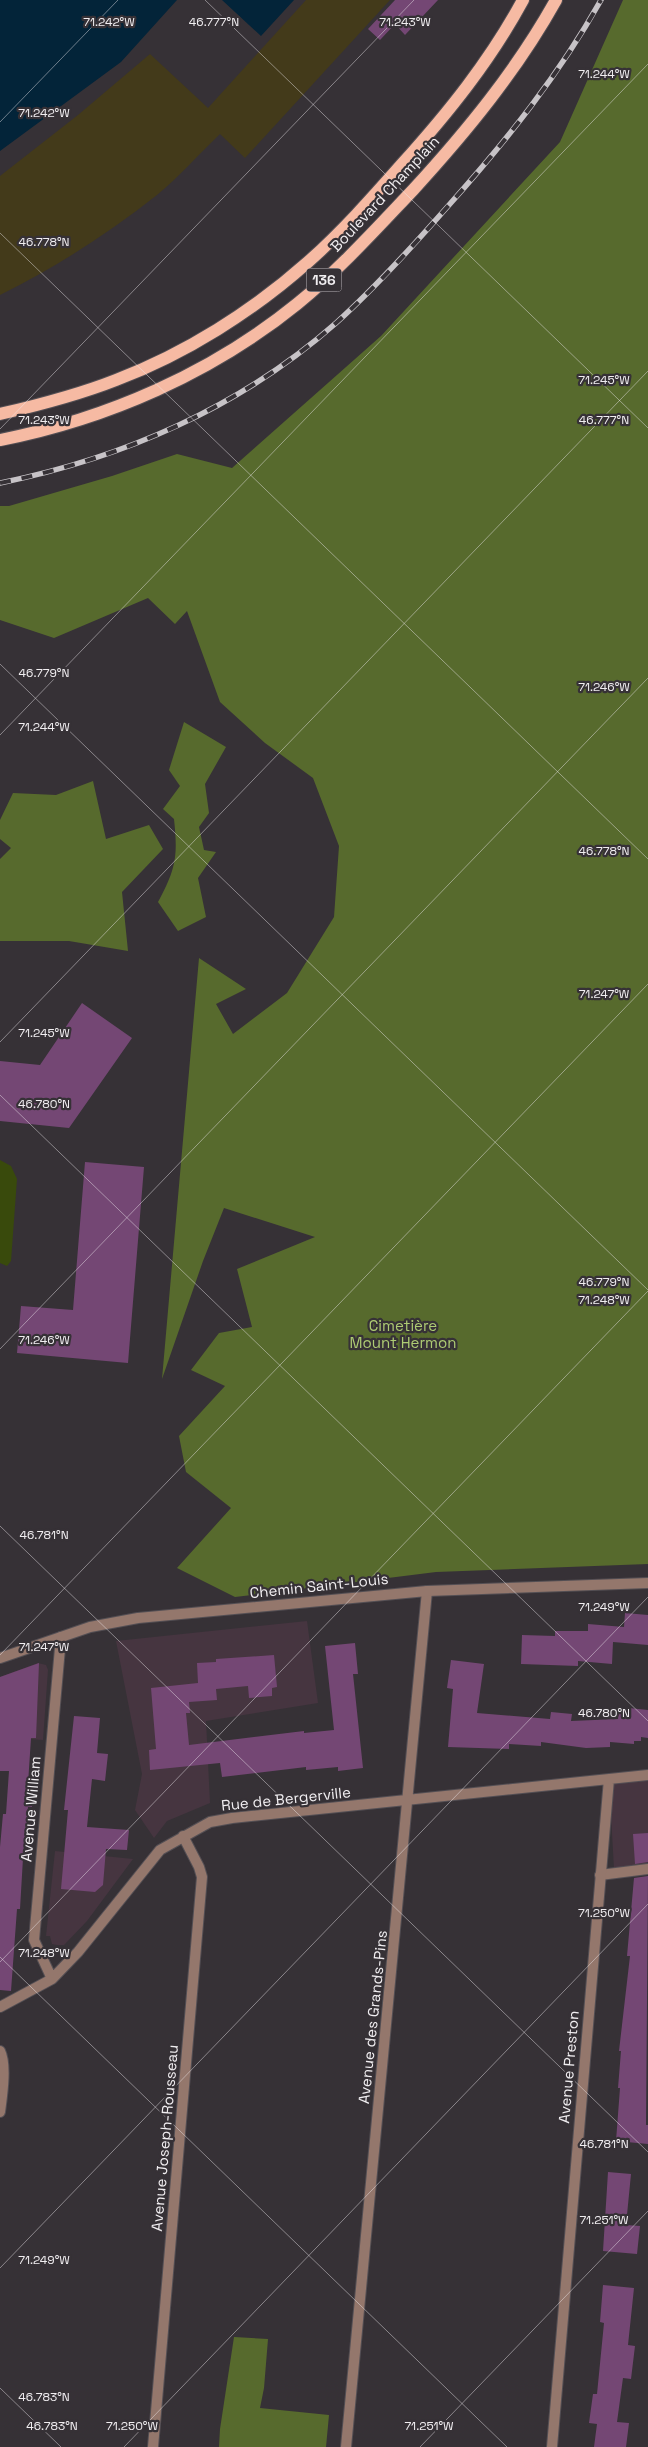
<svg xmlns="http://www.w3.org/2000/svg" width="648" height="2447" font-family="'Space Grotesk',sans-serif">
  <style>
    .commercial { fill: #463540 }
    .green { fill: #394a0c }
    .forest { fill: #576a2d }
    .sand { fill: #433a1a }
    .water { fill: #032439 }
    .building { fill: #744774 }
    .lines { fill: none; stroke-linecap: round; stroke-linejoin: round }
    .service-casing { stroke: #544f54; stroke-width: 12 }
    .minor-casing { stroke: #544f54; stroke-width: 12 }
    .tertiary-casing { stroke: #544f54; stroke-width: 12 }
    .primary-casing { stroke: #544f54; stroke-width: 14 }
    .service { stroke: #94776c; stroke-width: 10 }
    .minor { stroke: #94776c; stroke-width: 10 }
    .tertiary { stroke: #94776c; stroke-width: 10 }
    .primary { stroke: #f6baa3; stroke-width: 12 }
    .rail-casing { stroke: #c7c3c7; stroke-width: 5.5 }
    .rail { stroke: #363136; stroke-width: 4; stroke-dasharray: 11; stroke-linecap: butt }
    .ticks { fill: none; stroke: #f1eef1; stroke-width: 1; stroke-opacity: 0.45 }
    .labels { text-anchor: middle; stroke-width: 4.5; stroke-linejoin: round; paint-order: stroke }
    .shield { fill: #363136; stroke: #b9b5b9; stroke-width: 1 }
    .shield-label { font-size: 14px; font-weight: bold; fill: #f1eef1 }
    .street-label { font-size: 15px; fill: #f1eef1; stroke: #363136 }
    .park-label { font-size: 15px; fill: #aecc73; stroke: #363136 }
    .ticks-label { font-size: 12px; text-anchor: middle; fill: #f1eef1; stroke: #363136; stroke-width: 4.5; stroke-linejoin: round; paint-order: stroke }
  </style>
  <rect width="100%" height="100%" fill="#363136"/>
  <!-- commercial -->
  <path class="commercial" d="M307 1621 318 1703 206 1721 210 1803 167 1821 154 1838 135 1810 142 1774 116 1641Z
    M38 1663 46 1665 48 1670 43 1740 0 1737V1677Z
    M648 1775V1871L614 1869 609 1779Z
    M55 1851 133 1859 87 1921 64 1945H57L52 1944 50 1936H46Z"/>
  <!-- green -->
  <path class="green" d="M0 1160 11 1166 17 1179 11 1261 7 1266 0 1263Z"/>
  <!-- forest -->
  <path class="forest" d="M623 0H648V1564L436 1572 235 1597 177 1568 231 1508 186 1472 179 1436 225 1386 191 1370 219 1333 252 1327 237 1269 315 1237 224 1208 203 1261 162 1379 199 958 246 989 216 1004 233 1034 287 993 334 917 339 846 313 778 265 743 220 702 187 611 175 624 148 598 54 638 0 620V506H9L112 476 177 454 232 468 381 336 560 142Z
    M184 722 226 747 205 784 209 813 199 827 204 850 216 852 198 878 206 917 178 931 158 902C176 869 178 856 174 819L163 809 180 786 169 770Z
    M93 781 106 839 149 825 163 849 122 892 128 951 69 941H0V859L11 848 0 839V820L13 793 56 795Z
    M234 2337 268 2339 264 2388 260 2408 329 2415 326 2447H219L220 2429Z"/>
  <!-- sand -->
  <path class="sand" d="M306 0H390L245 158 220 134C199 154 179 177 157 195 109 233 55 268 0 295V176L78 115 150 54 208 108Z"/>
  <!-- water -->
  <path class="water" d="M0 0H177L121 62 0 151Z
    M222 0H294L261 36Z"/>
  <!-- building -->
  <path class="building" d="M395 0H438L405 35 395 24 380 40 368 29Z
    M82 1003 132 1038 69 1128 0 1121V1061L40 1065Z
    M85 1162 144 1167 128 1363 17 1353 21 1306 73 1310Z
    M625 1613 648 1615V1645L613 1642 612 1664 578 1661V1666L521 1664 522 1635 555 1636V1631H588V1624L624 1627Z
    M355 1643 358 1674H353L363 1768 338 1771V1767L306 1770V1767L222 1777 220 1763 150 1770 149 1750 156 1749 151 1688 198 1683 197 1663 216 1662V1659L274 1655 277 1687 272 1688V1696L249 1698 248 1686 216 1689 217 1700 189 1702 190 1713H186L189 1745 304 1731V1733L334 1730 325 1646Z
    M451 1660 484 1664 477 1713 550 1719 551 1712 572 1714 571 1721 618 1719 619 1707 648 1710V1738L641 1737V1741H634V1744L610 1742V1747L586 1748 541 1742V1746L509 1744V1749L448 1747 453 1689 447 1688Z
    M39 1663 36 1738H31L28 1784 34 1785 32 1807H28L26 1841H24L20 1909H17L11 1991 0 1990V1847L3 1814H6L9 1771H0V1677Z
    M74 1716 100 1718 97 1753 108 1754 105 1781 92 1779 87 1827 129 1830 127 1850 106 1849 103 1885 95 1892 61 1889 68 1810H64Z
    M648 1833V1862L635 1864 633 1834Z
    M648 1876 646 2125H648V2144L616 2141 620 2088H618L621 2051H619L630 1956H627L634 1878Z
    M608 2172 631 2174 626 2225 640 2226 637 2254 603 2251Z
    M603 2285 634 2288 628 2345 635 2346 631 2379 623 2378 617 2422 629 2423 626 2447H594L597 2424 589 2423 593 2394H597L604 2323 600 2322Z"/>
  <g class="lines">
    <defs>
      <path id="service" d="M600 1875 648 1869"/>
      <path id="minor" d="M52 1979 34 1940 61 1637
        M0 2007 52 1979 78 1952 160 1850 210 1822 232 1818 648 1775
        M0 2051C7 2065 2 2096 0 2112
        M153 2447 202 1877 199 1867 183 1836
        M346 2447 427 1591
        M552 2447 609 1779"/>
      <path id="tertiary" d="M0 1658 90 1627 138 1618 427 1591 648 1583"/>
      <path id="primary" d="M0 414C39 405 78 395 116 380 185 354 253 311 308 262 342 232 372 198 402 164 448 113 490 61 523 0
        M0 440C107 419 212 373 297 304 339 270 376 229 413 190 467 131 517 70 556 0"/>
    </defs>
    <!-- service casing -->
    <use href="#service" class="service-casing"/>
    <!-- minor casing -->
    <use href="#minor" class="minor-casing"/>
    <!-- tertiary casing -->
    <use href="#tertiary" class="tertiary-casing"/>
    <!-- primary casing -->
    <use href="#primary" class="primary-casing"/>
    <!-- service -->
    <use href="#service" class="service"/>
    <!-- minor -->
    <use href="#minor" class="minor"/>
    <!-- tertiary -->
    <use href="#tertiary" class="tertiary"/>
    <!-- primary -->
    <use href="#primary" class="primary"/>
    <defs>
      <path id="rail" d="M0 483C123 458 241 407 336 323 376 287 413 246 449 205 506 141 559 75 601 0"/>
    </defs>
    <!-- rail casing -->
    <use href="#rail" class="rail-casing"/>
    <!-- rail -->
    <use href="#rail" class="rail"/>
  </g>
  <!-- ticks -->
  <path class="ticks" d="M205 0 648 428M0 122 118 0M0 233 648 859M0 429 414 0M0 664 648 1290M0 735 648 64M0 1042 648 371M0 1095 648 1721M0 1349 648 678M0 1526 648 2152M0 1655 648 984M0 1957 507 2447M0 1962 648 1291M0 2268 648 1597M0 2388 61 2447M124 2447 648 1904M420 2447 648 2211"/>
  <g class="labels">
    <!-- shield labels -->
    <rect class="shield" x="306.5" y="268.5" width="35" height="23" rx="4"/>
    <g class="shield-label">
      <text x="324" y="285">136</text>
    </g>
    <!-- street labels -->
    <g class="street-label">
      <text transform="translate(385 194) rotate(-47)" y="5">Boulevard Champlain</text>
      <text transform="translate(319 1586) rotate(-6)" y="5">Chemin Saint-Louis</text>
      <text transform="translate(286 1799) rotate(-6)" y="5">Rue de Bergerville</text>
      <text transform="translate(31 1809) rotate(-85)" y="5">Avenue William</text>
      <text transform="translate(373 2017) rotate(-84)" y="5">Avenue des Grands-Pins</text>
      <text transform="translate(569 2067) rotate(-85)" y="5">Avenue Preston</text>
      <text transform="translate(165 2138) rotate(-85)" y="5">Avenue Joseph-Rousseau</text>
    </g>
    <!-- park labels -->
    <g class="park-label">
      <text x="403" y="1331">Cimetière<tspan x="403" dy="17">Mount Hermon</tspan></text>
    </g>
  </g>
  <g class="ticks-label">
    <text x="214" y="26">46.777°N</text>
    <text x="405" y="26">71.243°W</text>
    <text x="109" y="26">71.242°W</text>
    <text x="604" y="78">71.244°W</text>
    <text x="44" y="117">71.242°W</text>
    <text x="44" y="246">46.778°N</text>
    <text x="604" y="384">71.245°W</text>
    <text x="604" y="424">46.777°N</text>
    <text x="44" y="424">71.243°W</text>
    <text x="44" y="677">46.779°N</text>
    <text x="604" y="691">71.246°W</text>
    <text x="44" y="731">71.244°W</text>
    <text x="604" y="855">46.778°N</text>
    <text x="604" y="998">71.247°W</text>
    <text x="44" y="1037">71.245°W</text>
    <text x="44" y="1108">46.780°N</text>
    <text x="604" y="1286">46.779°N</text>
    <text x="604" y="1304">71.248°W</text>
    <text x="44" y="1344">71.246°W</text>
    <text x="44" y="1539">46.781°N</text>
    <text x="604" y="1611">71.249°W</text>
    <text x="44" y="1651">71.247°W</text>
    <text x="604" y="1717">46.780°N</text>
    <text x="604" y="1917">71.250°W</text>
    <text x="44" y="1957">71.248°W</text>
    <text x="604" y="2148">46.781°N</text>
    <text x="604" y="2224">71.251°W</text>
    <text x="44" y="2264">71.249°W</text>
    <text x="44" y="2401">46.783°N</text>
    <text x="132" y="2430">71.250°W</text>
    <text x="429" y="2430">71.251°W</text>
    <text x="52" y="2430">46.783°N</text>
  </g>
</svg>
